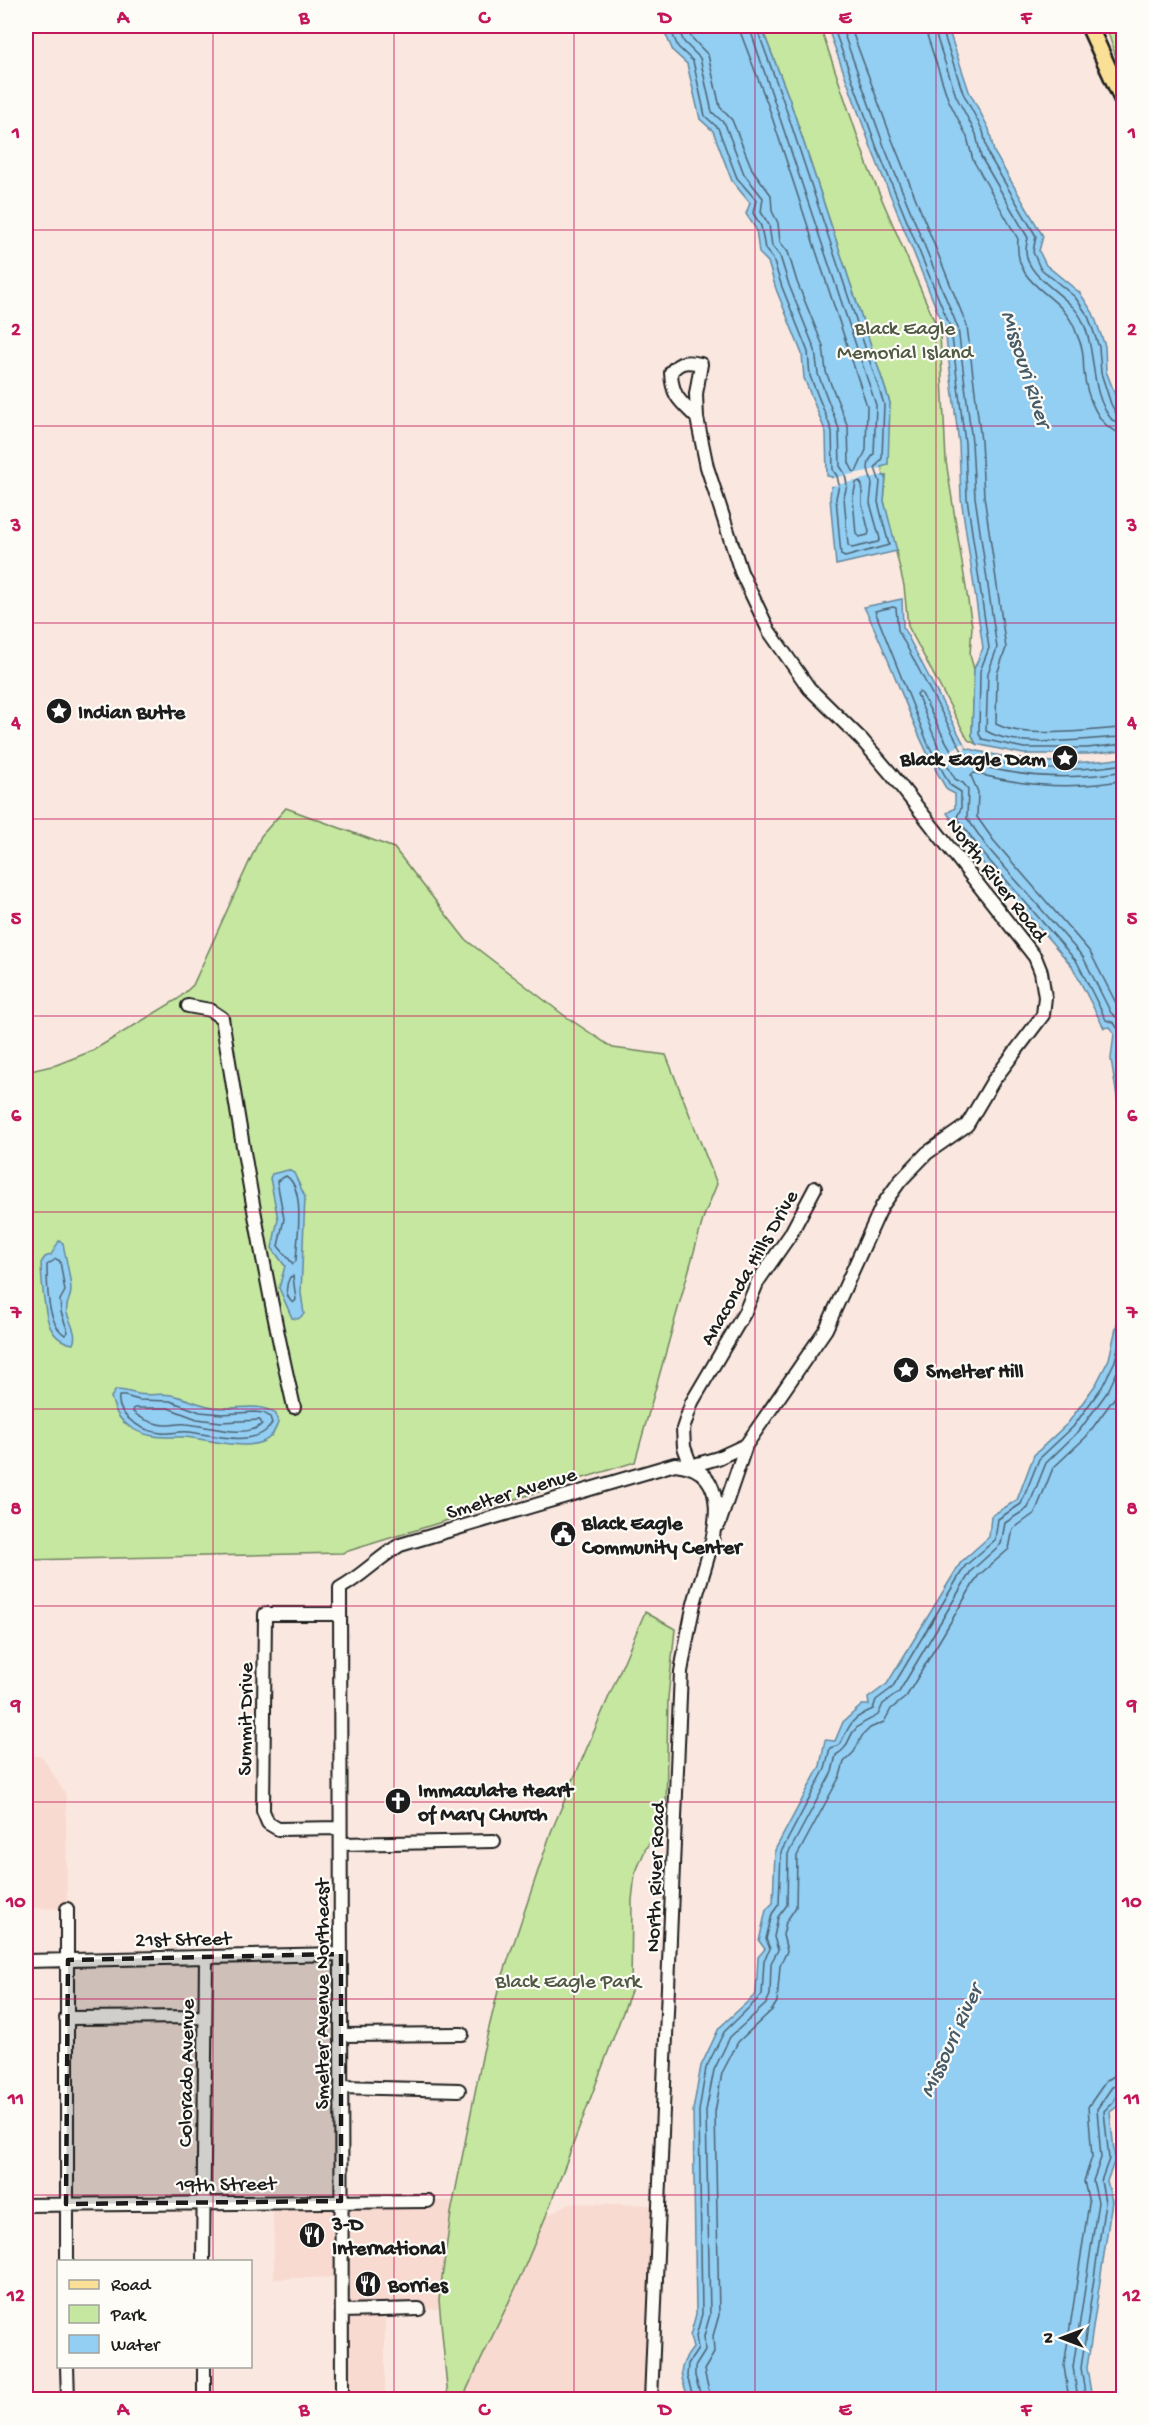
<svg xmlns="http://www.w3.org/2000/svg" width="1149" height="2425" font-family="'Gochi Hand',sans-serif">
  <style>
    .built { fill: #f8dad0 }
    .green { fill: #c5e7a0; stroke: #70825e; stroke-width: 1.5 }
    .water { fill: #93cef3; stroke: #63879d; stroke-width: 1.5 }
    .pier { fill: #fae8e0 }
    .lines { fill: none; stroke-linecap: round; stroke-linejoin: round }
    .shore { stroke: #4c6372; stroke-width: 1.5 }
    .minor-casing { stroke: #1c1c1c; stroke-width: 16 }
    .major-casing { stroke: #1c1c1c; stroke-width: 20 }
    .minor { stroke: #fdfcf7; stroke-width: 12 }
    .major { stroke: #fadf96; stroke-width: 15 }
    .marked { fill: #1c1c1c; fill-opacity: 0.2; stroke: #1c1c1c; stroke-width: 4.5; stroke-dasharray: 12 8; stroke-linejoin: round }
    .grid { fill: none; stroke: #c2185b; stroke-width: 1.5; stroke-opacity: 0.55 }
    .labels { text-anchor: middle; stroke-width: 4.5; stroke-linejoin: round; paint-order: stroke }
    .park-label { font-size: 21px; fill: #4f5944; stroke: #fdfcf7 }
    .poi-label { font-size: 21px; font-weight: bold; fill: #1c1c1c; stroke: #fdfcf7; text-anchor: start }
    .street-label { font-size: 21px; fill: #1c1c1c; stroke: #fdfcf7 }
    .water-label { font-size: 22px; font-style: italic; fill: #465a67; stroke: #fdfcf7 }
    .neatline { fill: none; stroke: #c2185b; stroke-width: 2 }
    .grid-label { font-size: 20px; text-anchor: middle; font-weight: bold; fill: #c2185b }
  </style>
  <rect width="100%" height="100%" fill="#fae8e0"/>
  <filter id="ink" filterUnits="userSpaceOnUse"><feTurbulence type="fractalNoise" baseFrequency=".0167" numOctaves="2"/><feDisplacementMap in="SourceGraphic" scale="12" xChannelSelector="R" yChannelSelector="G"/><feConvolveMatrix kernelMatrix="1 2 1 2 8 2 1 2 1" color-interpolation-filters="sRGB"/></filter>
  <g filter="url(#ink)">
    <!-- built -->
    <path class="built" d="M26 1756H42L66 1795 67 1909 26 1908Z
      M454 2201 439 2300 440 2309 385 2310V2399H342V2277L274 2279 273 2202Z
      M570 2203 660 2205 651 2399 464 2400 467 2389 517 2285 546 2216Z"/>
    <!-- green -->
    <path class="green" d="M761 26H819L822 32 868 167 940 334 946 461 972 626 970 655 974 669 972 735 976 744 968 740 908 626 904 586 884 501 886 476H883L881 466 890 403 789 98Z
      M1106 26H1123V79Z
      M286 808 394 848 466 940 565 1016 613 1048 666 1055 717 1184 704 1216 635 1462 342 1553 26 1560V1072L56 1065 92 1051 178 999 193 985 261 836Z
      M645 1612 675 1629 668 1698 666 1816 646 1848 635 1874 632 1900 631 1991 546 2216 517 2285 467 2389 464 2399H448L439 2300 451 2213 483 2052 499 1987 551 1832Z"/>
    <!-- water -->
    <path class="water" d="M662 26H761L789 98 890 403 888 465 881 467 883 476H886L884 501 897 551 836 565 830 498 831 487 833 486 832 477 827 476 826 433 804 378 802 354 776 289 768 262 759 253 756 229 746 214 750 203 732 181 713 131 700 119 687 64 673 51Z
      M827 26H945L949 31 969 91 989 129 994 152 1043 236 1039 251 1046 265 1080 293 1093 313 1105 346 1106 371 1123 415V750L1088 754H1023L976 744 972 735 974 669 983 648 961 498 959 444 945 330 872 150Z
      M902 599 903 627 966 748C1018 762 1070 767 1123 758V1135L1111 1059 1114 1033 1110 1027 1104 1028 1072 966 976 855 947 813 955 808V794L947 790C912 732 895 667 864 607Z
      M288 1170 294 1173 305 1197 301 1293 304 1314 298 1319 292 1318 279 1288 285 1266 272 1248 278 1219 270 1178 272 1174Z
      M59 1241 63 1243C65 1256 71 1278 71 1290 71 1299 65 1303 67 1313 70 1323 78 1334 73 1344 46 1340 46 1313 43 1291 42 1282 41 1273 41 1263L45 1257 51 1255Z
      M1123 1303 1124 2089 1118 2106 1110 2112 1115 2160 1107 2181 1112 2201 1087 2368 1092 2399H689C680 2376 676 2369 693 2348L690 2336 696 2314 693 2110 701 2066 719 2028 756 1994 758 1957 765 1949 759 1941 766 1910 773 1903 775 1850 820 1766 825 1740 835 1741 843 1722 862 1705H869L868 1698 887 1684 961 1562 989 1537 991 1516 1017 1500 1034 1455 1068 1423 1096 1384 1109 1359 1121 1306Z
      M116 1390C124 1390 130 1392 138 1394 149 1396 161 1393 171 1395 189 1398 203 1408 221 1408 242 1409 258 1402 276 1414L278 1423C276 1427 274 1433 271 1436 254 1455 206 1438 184 1437 165 1437 148 1439 130 1427 118 1419 115 1411 111 1397Z"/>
    <!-- pier -->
    <path class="pier" d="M882 468 883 475 831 486 829 479Z
      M963 743 966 748 933 768 930 763Z"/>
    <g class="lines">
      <!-- shore -->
      <path class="shore" d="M669 26 678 47 693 61 705 116 718 128 737 178 756 200 753 213 761 226 765 249 773 259 782 287 808 352 810 376 832 431 833 470 837 476 839 485 836 498 841 555 845 557 889 545 878 502 880 482 875 468 882 458 884 404 783 100 756 26
        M677 26 684 42 700 58 712 112 725 124 744 174 763 198 761 212 769 225 772 246 780 256 789 285 815 350 818 374 839 429 840 466 845 474 847 485 844 497 848 545 852 548 878 542 880 539 870 503 872 484 868 468 869 461 874 454 876 405 749 26
        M687 26 691 37 708 55 720 107 732 120 752 169 771 195 772 211 778 223 780 242 788 252 797 282 823 346 826 372 848 427 849 463 853 471 856 472 866 450 867 406 768 105 741 34 740 26
        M833 26 877 148 951 329 965 443 967 498 989 648 980 671 979 734 982 739 1024 748H1087L1124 744
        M841 26 884 146 958 328 972 442 975 497 997 648 988 673 986 731C1019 750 1086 738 1124 737
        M850 26 893 142 967 326 981 441 984 496 1006 648 997 674 996 724C1025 740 1090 729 1124 728
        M924 26 948 99 967 137 973 160 1018 239C1013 291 1062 290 1076 332 1078 338 1081 343 1082 349 1084 357 1083 365 1084 372 1086 394 1099 432 1124 433
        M933 26 956 96 976 134 981 157 1028 238C1027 242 1026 247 1026 251 1026 278 1069 295 1081 318 1098 350 1088 391 1112 420L1124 424
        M941 26 963 93 983 131 988 154 1036 236 1033 252 1040 268 1075 297 1088 316 1099 347 1101 373 1111 404 1117 415 1124 417
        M859 481 862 485V504L869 532 868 535 859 537 856 534 853 498 856 483Z
        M1124 764C1071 773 1013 771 963 753L898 630 896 608 893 607 875 611 928 744 950 785 961 792V808L957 817 981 851 1077 962 1106 1020 1114 1023 1120 1032 1117 1059 1124 1099
        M1124 771C1076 780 1027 778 980 766 973 764 964 763 958 759 948 751 929 707 922 694L919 692 917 694 942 756 955 779 963 783 968 789 967 818 987 847 1083 957 1111 1013 1124 1023
        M1124 780C1074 790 1023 786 974 773L971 776 978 792 977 817 994 841 1090 952 1117 1005 1124 1009
        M286 1176C306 1188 297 1240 296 1261L293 1264 278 1246 284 1219 277 1181Z
        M56 1259 60 1261 65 1291 60 1300 61 1312 68 1332 65 1335C47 1324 47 1286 47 1265Z
        M293 1276 296 1300 293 1303C285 1297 285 1286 290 1277Z
        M119 1396H125L139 1400 170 1401 200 1412 222 1414 254 1412 264 1413 270 1417 272 1423C258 1449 213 1435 189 1432 179 1431 170 1434 161 1433 143 1431 116 1417 119 1396Z
        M134 1408H168L197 1419 221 1422 260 1420 262 1424C247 1440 205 1425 186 1424 176 1423 167 1427 158 1424 149 1422 140 1418 133 1412Z
        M694 2400 687 2376 688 2364 698 2349 696 2336 702 2314 699 2111 706 2068 724 2032 762 1995 764 1960 770 1949 766 1939 772 1914 779 1904 781 1852 825 1769 830 1748 839 1745C852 1724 848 1720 873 1709L876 1700 892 1688 965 1566 995 1540 998 1519 1021 1504 1039 1459 1073 1427 1102 1387 1115 1361 1124 1321
        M702 2400 695 2376V2367L705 2351 704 2336 710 2315 706 2111 714 2070 730 2037 766 2004 770 1995 771 1963 778 1950 774 1937 778 1917 787 1905 788 1854 832 1772 836 1755C847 1749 847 1742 853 1732 860 1722 869 1721 878 1715L883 1704 899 1692 971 1571 1001 1544 1005 1523 1028 1508 1046 1463 1079 1431 1108 1391 1124 1357
        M711 2400 704 2370 714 2353 713 2336 719 2315 715 2112 722 2073 738 2042 772 2010 777 2002 780 1966 787 1951 783 1935 786 1922 796 1907 797 1856 840 1776 844 1762 854 1752 862 1736 870 1728 884 1722 891 1709 906 1697 978 1576 1009 1549 1013 1529 1035 1513 1053 1468 1086 1437 1115 1397 1124 1380
        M1069 2400 1064 2366 1089 2203 1084 2181 1092 2157 1088 2107 1106 2081 1114 2076 1124 2075
        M1078 2400 1073 2367 1098 2202 1093 2181 1101 2158 1097 2109 1112 2087 1124 2084
        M1086 2400 1081 2368 1105 2202 1101 2181 1109 2159 1104 2111 1113 2102 1117 2094 1124 2091"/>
      <defs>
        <path id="minor" d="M697 418C680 401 672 397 671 372 680 361 687 361 701 364L696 394 697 418 707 467 741 572 769 631 809 688 862 740 892 775 1035 957 1041 972 1045 997 1043 1015 993 1081 967 1125 927 1153 900 1181 882 1206 826 1329 746 1445 719 1524
          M188 1006 210 1010 222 1018C243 1149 264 1278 294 1407
          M746 1445 718 1458 691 1466 684 1447 683 1429 692 1402 745 1312 758 1281 790 1235 815 1188
          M340 1828 278 1829 268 1823 263 1811 265 1614H340
          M341 1844 494 1841
          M26 1961 341 1954
          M66 2018 205 2017
          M341 2035 462 2034
          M341 2087 459 2090
          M26 2205 428 2201
          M67 2262V1909
          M203 2262 206 1957
          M342 2311 419 2309
          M67 2366 68 2400
          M204 2366V2400
          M342 2400 340 1588C362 1576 378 1558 400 1545L675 1464C747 1471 704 1563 694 1604 689 1626 685 1649 681 1672L651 2400"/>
        <path id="major" d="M1089 26 1124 103"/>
      </defs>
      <!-- minor casing -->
      <use href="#minor" class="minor-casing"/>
      <!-- major casing -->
      <use href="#major" class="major-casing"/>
      <!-- minor -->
      <use href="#minor" class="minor"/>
      <!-- major -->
      <use href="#major" class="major"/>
    </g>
  </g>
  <!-- marked area -->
  <path class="marked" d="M341 1954V2201L66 2204 68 1960Z"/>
  <!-- grid -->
  <path class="grid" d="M213 26V2262M394 26V2400M574 26V2400M755 26V2400M936 26V2400M26 230H1124M26 426H1124M26 623H1124M26 819H1124M26 1016H1124M26 1212H1124M26 1409H1124M26 1606H1124M26 1802H1124M26 1999H1124M26 2195H1124M213 2366V2400"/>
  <!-- icons -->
  <defs>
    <symbol id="sight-disc" viewBox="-11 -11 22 22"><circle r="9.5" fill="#1c1c1c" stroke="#fdfcf7"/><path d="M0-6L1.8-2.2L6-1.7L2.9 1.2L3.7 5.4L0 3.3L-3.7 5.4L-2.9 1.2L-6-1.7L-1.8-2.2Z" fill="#fff"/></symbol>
    <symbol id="civic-disc" viewBox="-11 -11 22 22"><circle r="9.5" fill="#1c1c1c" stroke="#fdfcf7"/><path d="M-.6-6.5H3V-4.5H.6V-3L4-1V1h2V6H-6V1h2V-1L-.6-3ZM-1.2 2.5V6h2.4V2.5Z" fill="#fff"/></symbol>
    <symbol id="church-disc" viewBox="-11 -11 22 22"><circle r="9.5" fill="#1c1c1c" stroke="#fdfcf7"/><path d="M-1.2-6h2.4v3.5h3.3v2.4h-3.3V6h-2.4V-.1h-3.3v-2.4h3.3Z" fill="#fff"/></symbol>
    <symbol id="restaurant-disc" viewBox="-11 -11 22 22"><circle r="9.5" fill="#1c1c1c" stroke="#fdfcf7"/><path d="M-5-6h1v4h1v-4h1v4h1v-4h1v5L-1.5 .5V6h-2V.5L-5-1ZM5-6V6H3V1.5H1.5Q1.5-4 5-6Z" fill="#fff"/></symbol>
  </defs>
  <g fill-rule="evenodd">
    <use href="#sight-disc" x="44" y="696" width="30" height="30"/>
    <use href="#sight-disc" x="1050" y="743" width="30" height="30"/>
    <use href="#sight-disc" x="891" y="1355" width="30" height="30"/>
    <use href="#civic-disc" x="548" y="1519" width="30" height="30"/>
    <use href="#church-disc" x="383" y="1786" width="30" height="30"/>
    <use href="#restaurant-disc" x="297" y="2220" width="30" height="30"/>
    <use href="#restaurant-disc" x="353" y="2269" width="30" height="30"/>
  </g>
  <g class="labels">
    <!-- park labels -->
    <g class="park-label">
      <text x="905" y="334">Black Eagle<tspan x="905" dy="24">Memorial Island</tspan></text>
      <text x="568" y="1987">Black Eagle Park</text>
    </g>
    <!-- poi labels -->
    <g class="poi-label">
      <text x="78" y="718">Indian Butte</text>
      <text x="1046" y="765" text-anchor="end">Black Eagle Dam</text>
      <text x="926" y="1377">Smelter Hill</text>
      <text x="582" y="1529">Black Eagle<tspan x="582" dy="24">Community Center</tspan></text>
      <text x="418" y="1796">Immaculate Heart<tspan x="418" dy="24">of Mary Church</tspan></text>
      <text x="332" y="2230">3-D<tspan x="332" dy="24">International</tspan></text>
      <text x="388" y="2291">Borries</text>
    </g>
    <!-- street labels -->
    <g class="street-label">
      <text transform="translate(998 879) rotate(52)" y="7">North River Road</text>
      <text transform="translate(748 1267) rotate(-60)" y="7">Anaconda Hills Drive</text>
      <text transform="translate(511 1492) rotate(-17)" y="7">Smelter Avenue</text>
      <text transform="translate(244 1719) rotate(-89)" y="7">Summit Drive</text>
      <text transform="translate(654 1877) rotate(-88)" y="7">North River Road</text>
      <text transform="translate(183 1938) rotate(-1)" y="7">21st Street</text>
      <text transform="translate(321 1994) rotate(-90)" y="7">Smelter Avenue Northeast</text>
      <text transform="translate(185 2073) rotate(-89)" y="7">Colorado Avenue</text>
      <text transform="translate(226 2183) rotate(-1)" y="7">19th Street</text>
    </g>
    <!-- water labels -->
    <g class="water-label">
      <text transform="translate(1028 368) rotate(72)" y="8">Missouri River</text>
      <text transform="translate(949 2040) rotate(-65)" y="8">Missouri River</text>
    </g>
  </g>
  <!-- margin -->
  <rect width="1149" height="2425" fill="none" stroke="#fdfcf7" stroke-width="66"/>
  <!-- legend -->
  <rect x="57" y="2260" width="195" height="108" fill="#fdfcf7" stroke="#a3a29f" stroke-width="1.5"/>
  <rect x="69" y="2280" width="30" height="9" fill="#fadf96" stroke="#a3a29f" stroke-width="1.5"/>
  <text x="111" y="2290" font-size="18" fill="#1c1c1c">Road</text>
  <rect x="69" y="2305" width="30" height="18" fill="#c5e7a0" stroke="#a3a29f" stroke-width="1.5"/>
  <text x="111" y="2320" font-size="18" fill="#1c1c1c">Park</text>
  <rect x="69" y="2335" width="30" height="18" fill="#93cef3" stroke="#a3a29f" stroke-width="1.5"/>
  <text x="111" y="2350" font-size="18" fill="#1c1c1c">Water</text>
  <!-- north arrow -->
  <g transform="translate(1062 2338) rotate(270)" stroke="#fdfcf7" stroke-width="4.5" paint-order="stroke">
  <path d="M0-4.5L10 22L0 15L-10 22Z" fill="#1c1c1c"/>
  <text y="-9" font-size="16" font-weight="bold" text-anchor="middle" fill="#1c1c1c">N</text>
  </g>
  <rect x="33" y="33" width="1083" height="2359" class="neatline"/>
  <g class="grid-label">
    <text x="123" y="23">A</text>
    <text x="304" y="23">B</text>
    <text x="484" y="23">C</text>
    <text x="665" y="23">D</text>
    <text x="845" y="23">E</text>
    <text x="1026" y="23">F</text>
    <text x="16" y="138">1</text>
    <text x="1132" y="138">1</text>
    <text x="16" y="335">2</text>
    <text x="1132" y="335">2</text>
    <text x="16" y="531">3</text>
    <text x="1132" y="531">3</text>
    <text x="16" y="728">4</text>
    <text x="1132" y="728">4</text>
    <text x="16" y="924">5</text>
    <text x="1132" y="924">5</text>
    <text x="16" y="1121">6</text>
    <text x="1132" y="1121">6</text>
    <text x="16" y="1318">7</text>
    <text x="1132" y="1318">7</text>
    <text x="16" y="1514">8</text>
    <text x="1132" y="1514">8</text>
    <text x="16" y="1711">9</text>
    <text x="1132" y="1711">9</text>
    <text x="16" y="1907">10</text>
    <text x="1132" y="1907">10</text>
    <text x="16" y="2104">11</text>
    <text x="1132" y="2104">11</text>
    <text x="16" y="2301">12</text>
    <text x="1132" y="2301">12</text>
    <text x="123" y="2415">A</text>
    <text x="304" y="2415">B</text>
    <text x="484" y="2415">C</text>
    <text x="665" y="2415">D</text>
    <text x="845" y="2415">E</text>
    <text x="1026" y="2415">F</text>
  </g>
</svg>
